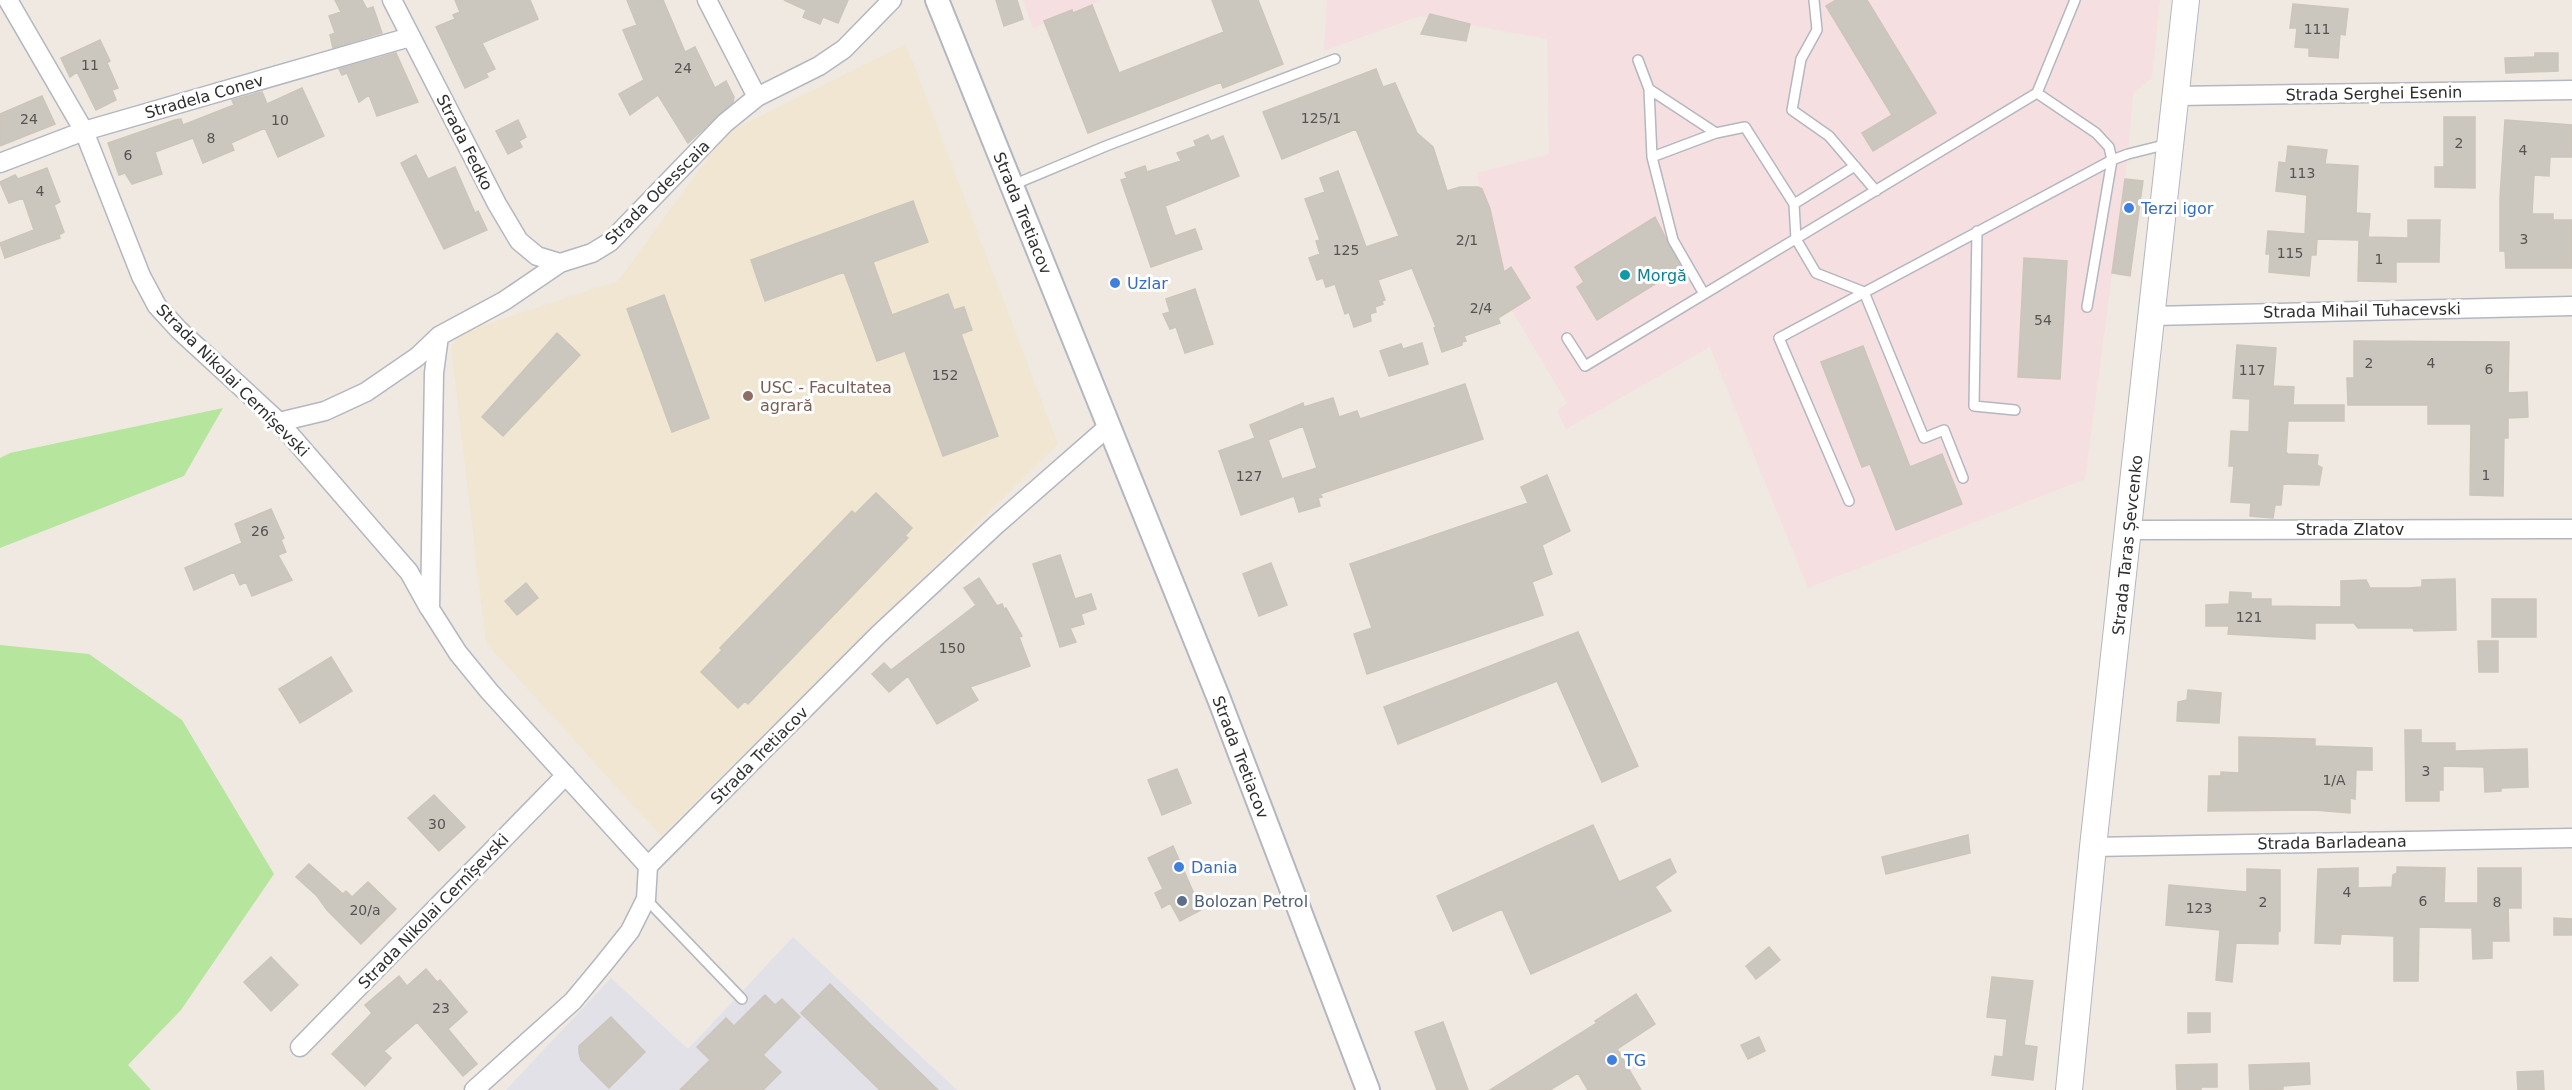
<svg xmlns="http://www.w3.org/2000/svg" width="2572" height="1090" font-family="'DejaVu Sans',sans-serif">
  <style>
    .industrial { fill: #e3e1e8 }
    .education { fill: #f0e6d1 }
    .medical { fill: #f5dfe0 }
    .green { fill: #b6e59e }
    .building { fill: #cbc7bf; stroke: #cbc5ba; stroke-width: 1.5; fill-rule: evenodd }
    .lines { fill: none; stroke-linecap: round; stroke-linejoin: round }
    .service-casing { stroke: #b4b7c1; stroke-width: 12 }
    .minor-casing { stroke: #b4b7c1; stroke-width: 21 }
    .tertiary-casing { stroke: #b4b7c1; stroke-width: 26 }
    .secondary-casing { stroke: #b4b7c1; stroke-width: 28 }
    .service { stroke: #fff; stroke-width: 9 }
    .minor { stroke: #fff; stroke-width: 18 }
    .tertiary { stroke: #fff; stroke-width: 22 }
    .secondary { stroke: #fff; stroke-width: 26 }
    .shop-dot { fill: #3f7fe0; stroke: #fff; stroke-width: 2 }
    .culture-dot { fill: #0f9aa8; stroke: #fff; stroke-width: 2 }
    .education-dot { fill: #8d6e63; stroke: #fff; stroke-width: 2 }
    .service-dot { fill: #5c6f8a; stroke: #fff; stroke-width: 2 }
    .labels { text-anchor: middle; stroke-width: 6; stroke-linejoin: round; paint-order: stroke }
    .number-label { font-size: 14px; fill: #555452 }
    .street-label { font-size: 16px; fill: #2e2e2e; stroke: #fff }
    .shop-label { font-size: 16px; fill: #366cbe; stroke: #fff; text-anchor: start }
    .culture-label { font-size: 16px; fill: #0d838f; stroke: #fff; text-anchor: start }
    .education-label { font-size: 16px; fill: #785e54; stroke: #fff; text-anchor: start }
    .service-label { font-size: 16px; fill: #4e5e75; stroke: #fff; text-anchor: start }
  </style>
  <rect width="100%" height="100%" fill="#efe9e1"/>
  <!-- industrial -->
  <path class="industrial" d="M793 937 957 1090H506L611 978 688 1049Z"/>
  <!-- education -->
  <path class="education" d="M906 44 1058 444 661 836 486 643 451 348 458 334 618 281 726 133Z"/>
  <!-- medical -->
  <path class="medical" d="M1023 0H1103L1033 28Z
    M1327 0H2160L2152 78 2133 93 2128 154 2085 479 1808 588 1710 347 1566 429 1557 411 1567 403 1493 279 1477 173 1549 154 1547 39 1420 16 1324 51Z"/>
  <!-- green -->
  <path class="green" d="M223 408 184 476 0 548V458L10 453Z
    M0 645 89 654 182 720 274 874 181 1010 128 1065 151 1090H0Z"/>
  <!-- building -->
  <path class="building" d="M335 0H362L367 9 373 7 382 33 333 48 330 35 335 33 329 16 341 12Z
    M455 0H530L538 19 482 43 495 69 486 73 488 77 465 88 436 27 455 19 453 15 460 12Z
    M627 0H663L685 52 695 47 715 88 726 81 734 97 733 102 688 143 658 95 630 115 619 94 644 80 623 30 637 25Z
    M784 0H848L838 23 823 17 820 24 803 17 806 10Z
    M996 0H1017L1023 19 1004 26Z
    M1212 0H1258L1283 64 1223 88 1221 82 1088 133 1044 21 1072 10 1073 13 1092 5 1119 73 1224 32Z
    M1836 0H1867L1936 113 1873 151 1862 133 1892 115 1826 6Z
    M2293 4 2348 9 2345 35 2340 34 2338 58 2309 56V48L2295 47 2297 28H2290Z
    M1430 14 1470 24 1466 41 1421 34Z
    M100 40 110 61 107 63 118 88 112 90 116 100 96 110 77 72 70 77 61 58Z
    M396 53 418 102 377 116 369 95 359 102 347 73 342 75 339 69Z
    M2535 53H2558V71L2506 73 2505 58 2535 57V60Z
    M1376 69 1383 87 1395 83 1417 133 1433 147 1447 191 1460 187H1478L1482 189 1490 209 1504 272 1511 267 1530 298 1498 318 1500 323 1464 336 1466 341 1462 342V345L1442 352 1434 328 1436 327 1412 268 1378 280 1385 300 1382 301 1383 304 1375 307 1376 312 1370 314 1371 321 1354 327 1349 312 1345 314 1335 284 1326 287 1323 278 1317 280 1309 258 1320 254 1316 241 1320 240 1305 199 1325 192 1320 178 1338 171 1366 247 1399 236 1356 129 1282 159 1263 112Z
    M302 88 324 136 278 157 265 128 231 143 234 150 203 163 193 138 155 152 162 174 132 184 125 173 119 175 108 143 175 120 181 119 183 125 234 105 232 100 262 92 267 104Z
    M42 96 55 124 0 146V114Z
    M2444 117H2475V188L2435 187V167H2444Z
    M518 120 526 137 519 141 522 147 508 154 496 131Z
    M2505 120 2572 125V157H2550L2549 176 2534 175 2532 214H2553V220H2572V268H2506L2505 251H2500V198Z
    M1208 135 1211 141 1223 136 1239 176 1165 206 1175 236 1195 229 1202 249 1151 267 1121 180 1127 178 1125 173 1145 166 1147 172 1181 161 1177 153 1196 146 1194 141Z
    M2288 146 2327 150 2325 164 2358 166 2356 213 2370 214 2368 237 2408 238V220H2440L2439 262H2396V282L2358 281 2359 240 2317 239 2316 255H2311L2309 276 2269 272 2270 254H2266L2268 231 2305 234 2307 195 2276 191 2279 162 2286 163Z
    M416 155 428 179 455 167 475 213 478 211 487 230 444 249 401 163Z
    M47 168 60 202 54 205 64 232 59 235 60 238 5 258 0 243 34 230 23 198 9 203 0 182 15 175 18 179Z
    M2125 179 2143 181 2130 276 2112 273Z
    M913 201 928 242 873 262 892 315 948 294 954 310 964 307 972 330 961 334 998 436 943 456 905 351 877 361 844 272 765 301 751 260Z
    M1655 217 1681 268 1597 320 1577 287 1584 282 1575 267Z
    M2024 258 2067 261 2060 379 2018 377Z
    M1195 289 1213 344 1185 353 1176 327 1170 329 1163 314 1170 312 1166 299Z
    M664 295 709 418 672 432 627 309Z
    M557 333 580 355 503 436 482 417Z
    M2354 341 2509 342 2508 393 2527 392 2528 417 2508 418V438H2504L2503 496 2470 495 2471 424H2428V405H2348L2347 378H2354Z
    M1422 343 1428 364 1389 376 1380 351 1401 344 1403 349Z
    M2237 345 2276 348 2273 386 2294 387 2293 405H2344V421H2288L2286 452 2288 454 2318 455 2317 465 2322 468 2319 485 2283 484 2281 505H2275L2273 518 2250 516 2251 503 2231 502 2234 466H2229L2231 431 2249 432 2250 399 2233 398Z
    M1863 346 1910 467 1942 454 1962 504 1896 530 1870 464 1862 467 1821 362Z
    M1465 384 1483 439 1320 494 1322 497 1318 498 1320 506 1299 512 1294 496 1241 515 1219 451 1255 438 1250 425 1303 403 1304 407 1333 398 1339 417 1357 411 1360 419ZM1303 426 1317 468 1282 479 1268 440Z
    M1547 475 1570 531 1542 545 1552 574 1532 582 1543 615 1367 674 1354 634 1372 628 1350 564 1528 503 1521 487Z
    M876 493 912 528 905 536 908 538 748 704 745 701 738 708 701 672 722 650 720 648 852 511 855 514Z
    M271 509 284 538 281 540 286 552 278 555 292 580 252 596 246 582 240 585 234 572 194 590 185 568 242 543 235 524Z
    M1060 555 1075 599 1091 594 1096 609 1081 614 1084 624 1070 628 1076 642 1060 647 1033 564Z
    M1271 563 1287 605 1259 616 1243 574Z
    M979 578 997 606 1002 604 1004 609 1006 608 1022 636 1019 637 1030 666 970 687 978 700 937 724 908 676 889 692 872 674 884 663 891 670 976 605 964 588Z
    M2455 579 2456 630 2414 631 2413 628H2358L2354 623H2315V639L2228 634 2229 626H2206V605L2229 604 2230 592 2251 593V599H2271V606L2341 607V581L2366 580 2370 588H2409L2422 587V580Z
    M526 583 538 598 517 615 505 601Z
    M2492 599H2536V637H2492Z
    M1578 632 1638 766 1602 782 1557 681 1398 744 1384 707Z
    M2478 641H2498V672H2479Z
    M331 657 352 691 300 723 279 689Z
    M2188 690 2221 693 2219 723 2177 721 2178 702 2187 700Z
    M2405 730H2421V743H2455V751L2527 749 2528 787 2501 788V791L2485 792 2484 767 2443 766V790H2439V801H2406Z
    M2239 737 2315 739V746L2372 748V770H2356L2355 799 2350 798V813L2314 810 2208 811 2209 776H2221V772L2239 773Z
    M1177 769 1191 803 1162 815 1148 780Z
    M434 795 465 827 439 851 408 818Z
    M1593 825 1619 882 1670 859 1676 872 1655 887 1671 911 1531 974 1502 909 1453 931 1437 896Z
    M1968 835 1970 853 1886 874 1882 857Z
    M1173 846 1201 910 1180 921 1170 903 1162 908 1155 893 1163 889 1148 858Z
    M309 864 343 894 346 891 352 897 368 882 396 909 361 944 327 910 317 896 296 877Z
    M2397 867 2445 868 2444 903H2478V868H2521V908H2508L2509 941H2492V958L2473 959 2472 928 2419 927 2418 981H2394V936L2341 934 2340 944 2315 943 2318 869 2358 868V888L2392 887 2393 875 2397 873Z
    M2247 869 2280 870V931L2278 932V944L2236 943 2232 982 2216 980 2220 930 2166 925 2169 885 2247 892Z
    M2554 918 2572 919V935H2554Z
    M1769 947 1780 960 1756 979 1746 966Z
    M271 957 298 985 271 1011 244 982Z
    M426 969 437 982 440 980 467 1012 448 1029 477 1064 463 1076 417 1022 384 1051 391 1058 365 1086 332 1054 372 1013 365 1005 399 976 407 986Z
    M1992 977 2033 981 2024 1045 2037 1047 2033 1080 1992 1075 1995 1056 2003 1057 2007 1019 1987 1017Z
    M830 984 870 1024 938 1090H880L801 1013Z
    M1636 994 1655 1024 1617 1049 1641 1090H1588L1578 1073 1550 1090H1490L1597 1023 1595 1021Z
    M765 995 775 1005 782 999 800 1017 763 1055 781 1072 763 1090H680L710 1060 697 1047 726 1018 734 1026Z
    M2188 1013H2210V1032L2188 1033Z
    M611 1017 645 1052 609 1088 581 1060 579 1053V1046Z
    M1443 1022 1468 1090H1437L1415 1032Z
    M1759 1037 1765 1051 1748 1059 1741 1045Z
    M2309 1063 2310 1084 2283 1086V1089L2250 1090 2249 1065Z
    M2217 1064V1087H2201V1090H2177L2176 1065Z
    M2543 1071 2544 1090H2518L2517 1072Z"/>
  <g class="lines">
    <defs>
      <path id="service" d="M1814 0 1817 30 1801 59 1792 110 1829 136 1876 191
        M2075 0 2037 93 2096 133 2109 147 2112 160 2087 307
        M1638 60 1649 89 1716 133 1745 127 1794 204 1796 239 1816 273 1864 292 1924 438 1944 430 1963 478
        M1649 89 1652 157 1673 240 1704 294
        M1652 157 1716 133
        M1013 185 1106 146 1335 59
        M1794 204 1855 166
        M1977 231 1974 406 2015 410
        M1567 338 1585 366 2037 93
        M1849 501 1779 338 2112 160 2128 154 2168 144
        M646 899 742 999"/>
      <path id="minor" d="M8 0 84 131 141 276 157 306 179 330 279 422 409 572 429 608
        M392 0 497 204 519 241 537 256 560 263
        M707 0 757 97
        M2176 96 2572 90
        M0 163 84 131 410 37
        M2153 316 2572 306
        M439 336 434 373 430 609 458 653 489 691 648 866 646 899 630 931 602 966 573 1001 474 1090
        M279 422 325 411 366 392 417 357 439 336 504 301 560 263 592 253 610 242 725 123 757 97 819 66 844 49 892 0
        M2129 530 2572 529
        M2093 847 2572 838
        M648 866 878 635 996 525 1109 426
        M300 1047 566 775"/>
      <path id="tertiary" d="M937 0 1219 699 1368 1090"/>
      <path id="secondary" d="M2069 1090 2093 847 2186 0"/>
    </defs>
    <!-- service casing -->
    <use href="#service" class="service-casing"/>
    <!-- minor casing -->
    <use href="#minor" class="minor-casing"/>
    <!-- tertiary casing -->
    <use href="#tertiary" class="tertiary-casing"/>
    <!-- secondary casing -->
    <use href="#secondary" class="secondary-casing"/>
    <!-- service -->
    <use href="#service" class="service"/>
    <!-- minor -->
    <use href="#minor" class="minor"/>
    <!-- tertiary -->
    <use href="#tertiary" class="tertiary"/>
    <!-- secondary -->
    <use href="#secondary" class="secondary"/>
  </g>
  <!-- markers -->
  <g class="shop-dot">
    <circle cx="2129" cy="208" r="6"/>
    <circle cx="1115" cy="283" r="6"/>
    <circle cx="1179" cy="867" r="6"/>
    <circle cx="1612" cy="1060" r="6"/>
  </g>
  <circle class="culture-dot" cx="1625" cy="275" r="6"/>
  <circle class="education-dot" cx="748" cy="396" r="6"/>
  <circle class="service-dot" cx="1182" cy="901" r="6"/>
  <g class="labels">
    <!-- number labels -->
    <g class="number-label">
      <text x="2317" y="34">111</text>
      <text x="90" y="70">11</text>
      <text x="683" y="73">24</text>
      <text x="1321" y="123">125/1</text>
      <text x="29" y="124">24</text>
      <text x="280" y="125">10</text>
      <text x="211" y="143">8</text>
      <text x="2459" y="148">2</text>
      <text x="2523" y="155">4</text>
      <text x="128" y="160">6</text>
      <text x="2302" y="178">113</text>
      <text x="40" y="196">4</text>
      <text x="2524" y="244">3</text>
      <text x="1467" y="245">2/1</text>
      <text x="1346" y="255">125</text>
      <text x="2290" y="258">115</text>
      <text x="2379" y="264">1</text>
      <text x="1481" y="313">2/4</text>
      <text x="2043" y="325">54</text>
      <text x="2369" y="368">2</text>
      <text x="2431" y="368">4</text>
      <text x="2489" y="374">6</text>
      <text x="2252" y="375">117</text>
      <text x="945" y="380">152</text>
      <text x="2486" y="480">1</text>
      <text x="1249" y="481">127</text>
      <text x="260" y="536">26</text>
      <text x="2249" y="622">121</text>
      <text x="952" y="653">150</text>
      <text x="2426" y="776">3</text>
      <text x="2334" y="785">1/A</text>
      <text x="437" y="829">30</text>
      <text x="2347" y="897">4</text>
      <text x="2423" y="906">6</text>
      <text x="2263" y="907">2</text>
      <text x="2497" y="907">8</text>
      <text x="2199" y="913">123</text>
      <text x="365" y="915">20/a</text>
      <text x="441" y="1013">23</text>
    </g>
    <!-- street labels -->
    <g class="street-label">
      <text transform="translate(2374 93) rotate(-1)" y="6">Strada Serghei Esenin</text>
      <text transform="translate(204 96) rotate(-16)" y="6">Stradela Conev</text>
      <text transform="translate(465 142) rotate(63)" y="6">Strada Fedko</text>
      <text transform="translate(657 192) rotate(-45)" y="6">Strada Odesscaia</text>
      <text transform="translate(1023 213) rotate(68)" y="6">Strada Tretiacov</text>
      <text transform="translate(2362 310) rotate(-1)" y="6">Strada Mihail Tuhacevski</text>
      <text transform="translate(233 380) rotate(45)" y="6">Strada Nikolai Cernîșevski</text>
      <text x="2350" y="535">Strada Zlatov</text>
      <text transform="translate(2127 545) rotate(-84)" y="6">Strada Taras Șevcenko</text>
      <text transform="translate(759 755) rotate(-45)" y="6">Strada Tretiacov</text>
      <text transform="translate(1241 757) rotate(69)" y="6">Strada Tretiacov</text>
      <text transform="translate(2332 842) rotate(-1)" y="6">Strada Barladeana</text>
      <text transform="translate(433 911) rotate(-46)" y="6">Strada Nikolai Cernîșevski</text>
    </g>
    <!-- shop labels -->
    <g class="shop-label">
      <text x="2141" y="214">Terzi igor</text>
      <text x="1127" y="289">Uzlar</text>
      <text x="1191" y="873">Dania</text>
      <text x="1624" y="1066">TG</text>
    </g>
    <!-- culture labels -->
    <g class="culture-label">
      <text x="1637" y="281">Morgă</text>
    </g>
    <!-- education labels -->
    <g class="education-label">
      <text x="760" y="393">USC - Facultatea<tspan x="760" dy="18">agrară</tspan></text>
    </g>
    <!-- service labels -->
    <g class="service-label">
      <text x="1194" y="907">Bolozan Petrol</text>
    </g>
  </g>
</svg>
